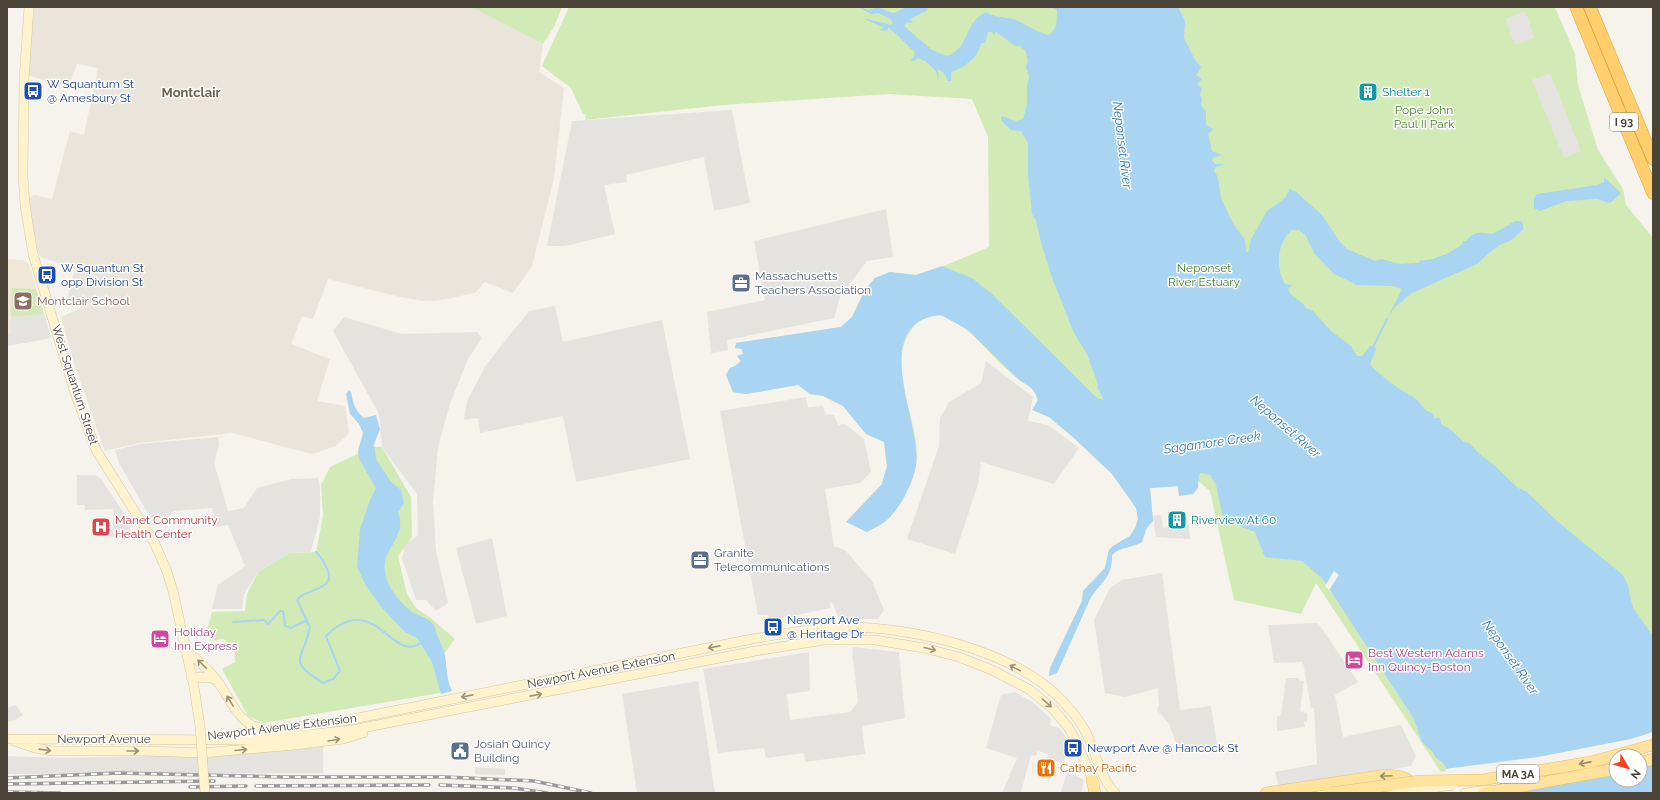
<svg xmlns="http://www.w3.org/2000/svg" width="1660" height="800" font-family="Raleway,sans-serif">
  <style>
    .residential { fill: #eae5da }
    .education { fill: #efe8d6 }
    .green { fill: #d2eab5 }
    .parking { fill: #e5e3e0 }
    .water { fill: #a9d4f2; fill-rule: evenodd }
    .pier { fill: #f6f3ec }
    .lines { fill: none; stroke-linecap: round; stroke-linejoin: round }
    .stream { stroke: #a9d4f2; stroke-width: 2 }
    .secondary-casing { stroke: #d6c79b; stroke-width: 10 }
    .primary-casing { stroke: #e6c16a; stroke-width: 12 }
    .highway-casing { stroke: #e0a43c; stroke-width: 13 }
    .secondary { stroke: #fff3cd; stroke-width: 9 }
    .primary { stroke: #ffe39c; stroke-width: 11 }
    .highway { stroke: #ffcf6e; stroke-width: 12 }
    .rail-casing { stroke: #9a9a9a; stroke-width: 3.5 }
    .rail { stroke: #fff; stroke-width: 2; stroke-dasharray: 6; stroke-linecap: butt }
    .secondary-bridge-casing { stroke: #d6c79b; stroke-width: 10; stroke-linecap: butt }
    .primary-bridge-casing { stroke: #e6c16a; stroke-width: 12; stroke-linecap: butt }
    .secondary-bridge { stroke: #fff3cd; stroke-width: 9 }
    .primary-bridge { stroke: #ffe39c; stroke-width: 11 }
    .oneway { stroke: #9c937c }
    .oneway2 { stroke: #9c8c66 }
    .labels { text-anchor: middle; stroke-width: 3; stroke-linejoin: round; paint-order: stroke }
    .shield { fill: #fff; stroke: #817c74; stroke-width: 1 }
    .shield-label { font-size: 11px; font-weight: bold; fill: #4b4439 }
    .transit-label { font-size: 12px; fill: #164399; stroke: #fff; text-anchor: start }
    .culture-label { font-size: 12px; fill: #0d838f; stroke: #fff; text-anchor: start }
    .park-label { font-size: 12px; fill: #4a7f2a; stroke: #fff }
    .service-label { font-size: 12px; fill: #4e5e75; stroke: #fff; text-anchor: start }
    .education-label { font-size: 12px; fill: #785e54; stroke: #fff; text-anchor: start }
    .street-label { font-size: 12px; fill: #4b4439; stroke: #fff }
    .health-label { font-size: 12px; fill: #be3a42; stroke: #fff; text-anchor: start }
    .hotel-label { font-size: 12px; fill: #b23c85; stroke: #fff; text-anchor: start }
    .food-label { font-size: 12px; fill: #c56008; stroke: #fff; text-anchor: start }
    .neighbourhood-label { font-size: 13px; font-weight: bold; fill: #6e6250; stroke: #fff }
    .water-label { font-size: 13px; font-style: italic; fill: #2e7ab2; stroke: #fff }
  </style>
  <rect width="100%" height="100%" fill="#f6f3ec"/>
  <!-- residential -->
  <path class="residential" d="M34 7H471L543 44 539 72 564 88 554 178 532 266 513 293 485 282 475 293 436 301H424L400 297 328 279 313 319 302 316 291 344 330 359 317 401 345 406 349 433 336 446 312 454 232 433 139 443 105 451 76 369 61 317 81 308 83 300H67L75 269 41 257 38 252 29 211V199L34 195 52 199 70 131 84 135 98 68 77 64 68 88 28 75Z"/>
  <!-- education -->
  <path class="education" d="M7 259 23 260 29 264 51 338 7 346Z"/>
  <!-- green -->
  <path class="green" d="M471 7H562L554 27 543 44Z
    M569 7H1555L1575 54 1578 85 1598 150 1623 189 1626 205 1653 238V732L1441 772 1316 583 1301 614 1234 600 1210 491 1198 481V488L1193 494 1179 496 1178 486 1150 488 1153 521 1146 529 1142 542C1132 548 1121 546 1112 555 1112 579 1101 581 1090 599L1057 673 1049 676 1050 668 1082 601 1083 591 1105 568 1109 550 1113 546 1130 536 1135 528 1138 519 1136 508 1112 474 1074 438 1049 417 1032 410 1038 400C1034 387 1028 386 1018 379 1011 373 1003 366 996 359 979 342 943 297 917 323 878 363 924 421 916 466 912 484 901 506 888 519 883 524 874 528 867 532L846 522 882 484 887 466 884 442 866 434 843 406 823 396 810 394 798 385 746 394 733 392 726 375 730 368 735 366 741 361 737 356 743 354 742 349 735 348 736 343 841 327 852 317 865 290 875 278 890 272 916 275 932 271 989 247 988 137 972 99 889 94 723 105 585 120 586 114H583L571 88 542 66Z
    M12 288 36 289 44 314 11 317Z
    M372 447H382L411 497 412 537 398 556 407 594 416 608 432 619 455 639 444 654 449 685 452 691 263 723 248 716 222 669 235 662 234 647 223 639 210 641 206 634 212 612 245 611 247 594 258 572 289 553 316 552 323 516 321 485 330 467Z"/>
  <!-- parking -->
  <path class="parking" d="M1525 11 1535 38 1515 45 1505 19Z
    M1550 73 1581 151 1564 158 1532 80Z
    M732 110 750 203 714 211 704 157 626 175 627 182 604 185 615 234 565 246H547L572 121Z
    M886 209 893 257 867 261 840 297 834 318 727 340 728 350 711 353 707 312 765 300 754 241Z
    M555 306 563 342 662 320 690 459 576 482 563 416 480 433 478 418 464 420 467 401 486 365 529 311Z
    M44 314 51 338 7 346V334H11V317Z
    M344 317 402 334 477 332 482 338 468 359 450 404 438 447 433 502 436 551 448 603 436 611 426 600H416L402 558 405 545 418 535 417 494 382 447 379 414 333 331Z
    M986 361 1033 397 1028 421 1048 425 1079 448 1054 484 981 462 978 484 955 554 907 539 939 446 940 418 949 402 981 383Z
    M806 397 808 407 823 406 825 414 834 415 838 425 845 424 864 439 871 472 860 483 825 489 834 546 845 550 872 581 884 610 878 619H839L832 602 830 603V608L768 621V615H758L720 411Z
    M218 437 219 445 214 463 228 511 244 508 257 488 292 479 318 478 320 487V517L311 552 289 553 258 572 244 594 242 609H212L218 585 245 566 228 525 215 527 212 508 174 511 169 516 151 519 119 463 115 450 140 444Z
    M77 475H96L101 479 130 522V537H110V530H113V509L85 510V505H77Z
    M1161 515 1163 528 1189 525 1190 539 1156 537 1153 516Z
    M492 538 507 616 476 624 456 548Z
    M1162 573 1180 710 1211 706 1217 745 1179 751 1169 724 1157 710 1159 705 1158 688 1125 697 1105 693 1094 620 1110 588 1122 580Z
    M1318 623 1358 682 1335 695 1343 737 1401 725 1416 756 1411 766 1280 790 1275 772 1317 764 1314 708H1311L1303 662 1274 663 1268 625Z
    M853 647 899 652 905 718 862 726 865 754 805 762 804 753 766 758 764 748 718 753 703 669 809 652 810 691 787 694 790 720 850 712 858 702 852 650Z
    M1286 678H1299V680L1304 681 1300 711 1307 713V722H1304L1305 727 1277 731V717L1281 715Z
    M698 681 715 793H637L622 694Z
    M1015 692 1034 703 1051 719 1050 725 1059 728 1067 739 1064 746 1068 751 1063 763 1047 759 1048 754 1037 751 1036 756 1031 755 1021 792 1024 793H1002L1017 758 986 748 1001 695Z
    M16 705 23 715 15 720 7 722V708Z
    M323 747V773L7 774V756L64 758 190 755Z
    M475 767 505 769V775L475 774Z
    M1067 771 1084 780 1081 793H1061Z"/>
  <!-- water -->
  <path class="water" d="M858 7 869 10C882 5 882 11 894 13L907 7H930L926 11 910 19 913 23 907 22 904 26 932 50 947 56C970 49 964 21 986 12 993 17 1005 17 1013 19 1025 23 1034 32 1049 35 1059 26 1056 22 1057 10L1051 7H1178L1185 21 1184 38 1194 58 1201 67 1196 75 1202 79 1197 84 1202 89 1200 95 1202 99 1201 105 1206 111V125L1213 129 1208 134 1212 151 1222 155 1213 158 1212 160 1215 164H1224L1216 167 1214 170 1218 178 1221 198 1234 225 1245 240 1246 252H1248L1251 239 1267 211 1285 198 1290 189 1295 191 1322 215 1340 242 1347 249 1375 261 1382 259 1400 264 1418 263 1421 260C1430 262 1461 250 1463 241H1466C1475 230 1482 233 1493 234L1515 221H1521L1523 224V230L1510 241 1501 244 1488 254 1477 264 1412 293 1395 307 1387 319 1402 289 1393 286 1357 285 1334 274 1314 253 1306 236 1299 230H1292C1277 242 1275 268 1285 284L1292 285 1288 289C1290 298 1302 299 1306 308L1313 311 1331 331 1351 346 1357 356H1362L1370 346 1374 345 1376 349 1370 364 1374 369C1386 379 1398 389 1412 396 1420 401 1423 411 1433 414L1434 418H1440L1441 424 1451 430 1464 442 1469 443 1482 456 1495 466 1518 488 1527 492 1558 522 1623 575 1628 586 1633 608 1653 636V793H1462L1443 763 1435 757 1433 752 1422 742 1414 719 1323 579 1302 561 1265 557 1255 532 1229 522 1222 514 1216 485 1210 475 1201 473 1199 475 1198 488 1193 494 1179 496 1178 486 1150 488 1153 521 1146 529 1142 542C1132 548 1121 546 1112 555 1112 579 1101 581 1090 599L1057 673 1049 676 1050 668 1082 601 1083 591 1105 568 1109 550 1113 546 1130 536 1135 528 1138 519 1136 508 1112 474 1074 438 1049 417 1032 410 1038 400C1034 387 1028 386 1018 379L968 330 941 315C866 322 922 423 916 465 913 484 901 506 888 519 883 524 874 528 867 532L846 522 882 484 887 466 884 442 866 434 843 406 823 396 810 394 798 385 746 394 733 392 726 375 730 368 735 366 741 361 737 356 743 354 742 349 735 348 736 343 841 327 852 317 865 290 875 278 890 272 916 275 942 266 972 278 991 293 1097 398 1104 400 1098 389V384L1087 354 1074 333 1053 280 1042 246 1036 221 1032 214 1028 174V143L1021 131 1011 130 1001 120 1002 116 1016 121 1023 119 1027 105V86L1029 77 1026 67 1028 61 1025 50 1019 46H1015C1008 41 1003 37 996 32L994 35 992 32H988L985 43H982L975 57 963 67 951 72V81H948L943 72 938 69 939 81 936 71 925 61 919 58 914 61 910 60 914 57 915 52C908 47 894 30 888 28L887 31 879 30 884 28 863 18 891 25 893 23 890 19 878 13 871 14ZM1616 756H1640V780H1616Z
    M1604 177 1621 193 1610 203 1597 199 1566 201 1540 211 1534 208V198L1537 194 1597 185 1604 182Z
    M349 390 351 392C353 403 355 411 364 418L376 415 380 429 374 444 376 459 391 482 401 490 404 503 398 512C408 537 381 549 385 572 387 587 400 603 412 612 418 616 428 617 433 624 435 626 436 632 437 635 440 642 443 648 445 655 447 667 446 680 452 691L441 694 432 662 417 638 405 632 383 609 366 586 357 567 360 529 370 500 376 488 359 459 358 451 363 433 359 424 350 414 346 394Z"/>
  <!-- pier -->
  <path class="pier" d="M1334 571 1339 575 1329 590 1325 586Z
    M1653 732V763L1640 766V756H1616V772L1515 793H1460L1445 769 1538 757 1631 739Z"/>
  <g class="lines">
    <!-- stream -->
    <path class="stream" d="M1374 345 1387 319
      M233 622 264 620 268 624 280 611H283L285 626 291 628 305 621 310 626C305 660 284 659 323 683L333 679 340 671 326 636C375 588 391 664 421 643
      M309 625 297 600C305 588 335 591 328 571 325 564 322 558 316 552"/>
    <defs>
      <path id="secondary" d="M29 7 24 80 23 176 25 205 33 254 75 393 96 450 154 542 166 569 173 591 194 687 200 726
        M185 649C196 659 209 669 218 682 231 700 239 725 263 729
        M191 677 212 678 217 681
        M228 735 343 721 752 639C782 634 812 628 842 627 912 626 1020 651 1067 706 1076 716 1084 727 1089 739 1097 757 1101 778 1115 793
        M7 739 258 740 352 730 755 651 824 640H875L924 648 959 657 992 670 1030 690 1053 709 1068 727 1077 743 1095 785
        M14 741 35 748 53 751H146L202 753 295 745 343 739 363 733
        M1465 793 1489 790"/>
      <path id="primary" d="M1640 763 1653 759
        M1092 780 1095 793
        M1482 780 1591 762 1653 745
        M1266 793 1387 775C1400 776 1409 776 1415 789
        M1484 793 1616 769"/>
      <path id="highway" d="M1576 7 1653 193
        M1590 7 1653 159"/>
    </defs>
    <!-- secondary casing -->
    <use href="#secondary" class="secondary-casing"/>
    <!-- primary casing -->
    <use href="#primary" class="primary-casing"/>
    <!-- highway casing -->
    <use href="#highway" class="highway-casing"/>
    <!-- secondary -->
    <use href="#secondary" class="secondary"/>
    <!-- primary -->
    <use href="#primary" class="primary"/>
    <!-- highway -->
    <use href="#highway" class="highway"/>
    <defs>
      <path id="rail" d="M7 778 118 773 282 777H445L534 781 591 793
        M7 784 214 781
        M440 785 514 788 547 793
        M256 786 429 785
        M190 787 246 786
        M7 792 60 793"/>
    </defs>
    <!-- rail casing -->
    <use href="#rail" class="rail-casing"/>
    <!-- rail -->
    <use href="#rail" class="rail"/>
    <defs>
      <path id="secondary-bridge" d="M200 726 205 793
        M1395 793 1453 785"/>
      <path id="primary-bridge" d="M1330 793 1420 781 1482 780"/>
    </defs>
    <!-- secondary-bridge casing -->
    <use href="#secondary-bridge" class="secondary-bridge-casing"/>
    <!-- primary-bridge casing -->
    <use href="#primary-bridge" class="primary-bridge-casing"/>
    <!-- secondary-bridge -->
    <use href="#secondary-bridge" class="secondary-bridge"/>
    <!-- primary-bridge -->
    <use href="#primary-bridge" class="primary-bridge"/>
  </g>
  <!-- one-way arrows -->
  <defs><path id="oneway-shaft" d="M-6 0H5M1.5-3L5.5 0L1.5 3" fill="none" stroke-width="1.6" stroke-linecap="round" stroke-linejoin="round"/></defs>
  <g class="oneway">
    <use href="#oneway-shaft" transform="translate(714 647) rotate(169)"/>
    <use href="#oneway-shaft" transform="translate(930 649) rotate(14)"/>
    <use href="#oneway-shaft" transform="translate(202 664) rotate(-136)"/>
    <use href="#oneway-shaft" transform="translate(1015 668) rotate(-152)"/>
    <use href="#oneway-shaft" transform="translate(536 695) rotate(-11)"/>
    <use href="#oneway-shaft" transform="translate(467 696) rotate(169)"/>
    <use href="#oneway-shaft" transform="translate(230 701) rotate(-122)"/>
    <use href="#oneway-shaft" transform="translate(1047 703) rotate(42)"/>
    <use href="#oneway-shaft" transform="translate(334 740) rotate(-9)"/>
    <use href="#oneway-shaft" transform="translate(45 750) rotate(8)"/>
    <use href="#oneway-shaft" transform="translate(241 750) rotate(-5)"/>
    <use href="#oneway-shaft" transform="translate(133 751)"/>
  </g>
  <g class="oneway2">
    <use href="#oneway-shaft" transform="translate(1585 763) rotate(169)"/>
    <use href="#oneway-shaft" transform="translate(1386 776) rotate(177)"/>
  </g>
  <!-- icons -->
  <defs>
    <symbol id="bus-square" viewBox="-11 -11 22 22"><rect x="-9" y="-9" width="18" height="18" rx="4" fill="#1a4fb4" stroke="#fff"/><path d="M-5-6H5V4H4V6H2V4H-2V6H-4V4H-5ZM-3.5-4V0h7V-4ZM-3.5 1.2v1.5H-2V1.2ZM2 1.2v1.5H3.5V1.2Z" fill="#fff"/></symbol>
    <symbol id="building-square" viewBox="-11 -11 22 22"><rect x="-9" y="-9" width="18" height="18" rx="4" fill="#0f9aa8" stroke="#fff"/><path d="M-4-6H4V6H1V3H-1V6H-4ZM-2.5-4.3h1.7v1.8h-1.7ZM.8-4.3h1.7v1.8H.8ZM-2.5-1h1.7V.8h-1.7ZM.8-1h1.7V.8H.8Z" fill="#fff"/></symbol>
    <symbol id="office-square" viewBox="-11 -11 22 22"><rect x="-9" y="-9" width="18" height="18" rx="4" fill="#5c6f8a" stroke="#fff"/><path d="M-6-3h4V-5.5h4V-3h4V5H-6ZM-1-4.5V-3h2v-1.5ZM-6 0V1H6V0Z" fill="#fff"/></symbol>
    <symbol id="school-square" viewBox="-11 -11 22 22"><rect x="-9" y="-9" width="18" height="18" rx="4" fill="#8d6e63" stroke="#fff"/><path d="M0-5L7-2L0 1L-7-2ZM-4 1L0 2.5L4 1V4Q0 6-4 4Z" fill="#fff"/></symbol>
    <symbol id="hospital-square" viewBox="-11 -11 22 22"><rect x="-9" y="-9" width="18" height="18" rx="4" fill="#e0444e" stroke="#fff"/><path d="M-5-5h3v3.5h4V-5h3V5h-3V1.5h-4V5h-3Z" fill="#fff"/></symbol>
    <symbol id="hotel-square" viewBox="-11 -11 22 22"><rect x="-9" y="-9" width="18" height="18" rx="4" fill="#d1479c" stroke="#fff"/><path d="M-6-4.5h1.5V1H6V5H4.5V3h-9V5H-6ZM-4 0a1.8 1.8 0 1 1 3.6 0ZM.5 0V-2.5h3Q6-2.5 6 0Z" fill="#fff"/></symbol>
    <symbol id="civic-square" viewBox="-11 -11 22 22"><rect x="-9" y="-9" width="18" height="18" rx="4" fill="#5c6f8a" stroke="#fff"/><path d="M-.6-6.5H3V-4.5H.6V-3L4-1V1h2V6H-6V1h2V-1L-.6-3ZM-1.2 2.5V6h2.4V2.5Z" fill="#fff"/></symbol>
    <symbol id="restaurant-square" viewBox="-11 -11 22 22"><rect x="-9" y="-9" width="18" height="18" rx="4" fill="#e8710a" stroke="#fff"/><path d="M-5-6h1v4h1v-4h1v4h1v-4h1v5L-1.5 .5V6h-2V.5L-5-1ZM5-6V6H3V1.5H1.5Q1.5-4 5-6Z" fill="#fff"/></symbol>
  </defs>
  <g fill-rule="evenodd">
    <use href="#bus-square" x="22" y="80" width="22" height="22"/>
    <use href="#building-square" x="1357" y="81" width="22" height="22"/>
    <use href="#bus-square" x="36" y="264" width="22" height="22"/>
    <use href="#office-square" x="730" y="272" width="22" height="22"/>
    <use href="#school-square" x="12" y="290" width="22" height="22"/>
    <use href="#building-square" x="1166" y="509" width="22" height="22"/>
    <use href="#hospital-square" x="90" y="516" width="22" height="22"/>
    <use href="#office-square" x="689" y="549" width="22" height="22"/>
    <use href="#bus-square" x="762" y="616" width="22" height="22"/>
    <use href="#hotel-square" x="149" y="628" width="22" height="22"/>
    <use href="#hotel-square" x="1343" y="649" width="22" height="22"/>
    <use href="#bus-square" x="1062" y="737" width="22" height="22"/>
    <use href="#civic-square" x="449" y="740" width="22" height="22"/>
    <use href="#restaurant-square" x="1035" y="757" width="22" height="22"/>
  </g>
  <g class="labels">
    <!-- shield labels -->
    <g class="shield">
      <rect x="1610" y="113" width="28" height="18" rx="3"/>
      <rect x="1497" y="765" width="42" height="18" rx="3"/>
    </g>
    <g class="shield-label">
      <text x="1624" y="126">I 93</text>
      <text x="1518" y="778">MA 3A</text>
    </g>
    <!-- transit labels -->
    <g class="transit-label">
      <text x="47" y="88">W Squantum St<tspan x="47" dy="14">@ Amesbury St</tspan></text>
      <text x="61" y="272">W Squantun St<tspan x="61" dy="14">opp Division St</tspan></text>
      <text x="787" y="624">Newport Ave<tspan x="787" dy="14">@ Heritage Dr</tspan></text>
      <text x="1087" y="752">Newport Ave @ Hancock St</text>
    </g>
    <!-- culture labels -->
    <g class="culture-label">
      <text x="1382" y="96">Shelter 1</text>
      <text x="1191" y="524">Riverview At 60</text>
    </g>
    <!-- park labels -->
    <g class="park-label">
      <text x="1424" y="114">Pope John<tspan x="1424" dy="14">Paul II Park</tspan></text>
      <text x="1204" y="272">Neponset<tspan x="1204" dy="14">River Estuary</tspan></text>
    </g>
    <!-- service labels -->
    <g class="service-label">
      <text x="755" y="280">Massachusetts<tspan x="755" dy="14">Teachers Association</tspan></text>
      <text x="714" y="557">Granite<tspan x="714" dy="14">Telecommunications</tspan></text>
      <text x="474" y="748">Josiah Quincy<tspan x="474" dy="14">Building</tspan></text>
    </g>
    <!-- education labels -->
    <g class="education-label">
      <text x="37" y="305">Montclair School</text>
    </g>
    <!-- street labels -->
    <g class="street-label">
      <text transform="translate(75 385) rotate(72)" y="4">West Squantum Street</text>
      <text transform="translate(601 670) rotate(-11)" y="4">Newport Avenue Extension</text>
      <text transform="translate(282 727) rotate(-7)" y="4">Newport Avenue Extension</text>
      <text x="104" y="743">Newport Avenue</text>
    </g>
    <!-- health labels -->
    <g class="health-label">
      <text x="115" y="524">Manet Community<tspan x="115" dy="14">Health Center</tspan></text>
    </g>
    <!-- hotel labels -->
    <g class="hotel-label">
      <text x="174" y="636">Holiday<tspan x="174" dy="14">Inn Express</tspan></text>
      <text x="1368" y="657">Best Western Adams<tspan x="1368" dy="14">Inn Quincy-Boston</tspan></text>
    </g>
    <!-- food labels -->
    <g class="food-label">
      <text x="1060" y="772">Cathay Pacific</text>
    </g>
    <!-- neighbourhood labels -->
    <g class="neighbourhood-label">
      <text x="191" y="97">Montclair</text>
    </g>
    <!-- water labels -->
    <g class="water-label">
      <text transform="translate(1123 145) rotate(83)" y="5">Neponset River</text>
      <text transform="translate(1286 426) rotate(41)" y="5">Neponset River</text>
      <text transform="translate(1212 442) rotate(-8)" y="5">Sagamore Creek</text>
      <text transform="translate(1511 657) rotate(55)" y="5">Neponset River</text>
    </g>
  </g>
  <!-- border -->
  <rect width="1660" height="800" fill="none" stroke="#4b4439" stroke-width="16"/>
  <!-- north arrow -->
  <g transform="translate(1628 768) rotate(128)"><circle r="19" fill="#ffffff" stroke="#b7b4b0"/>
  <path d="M0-3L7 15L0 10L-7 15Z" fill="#fc3f1d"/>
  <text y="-6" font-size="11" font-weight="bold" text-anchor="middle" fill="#4b4439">N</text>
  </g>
</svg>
